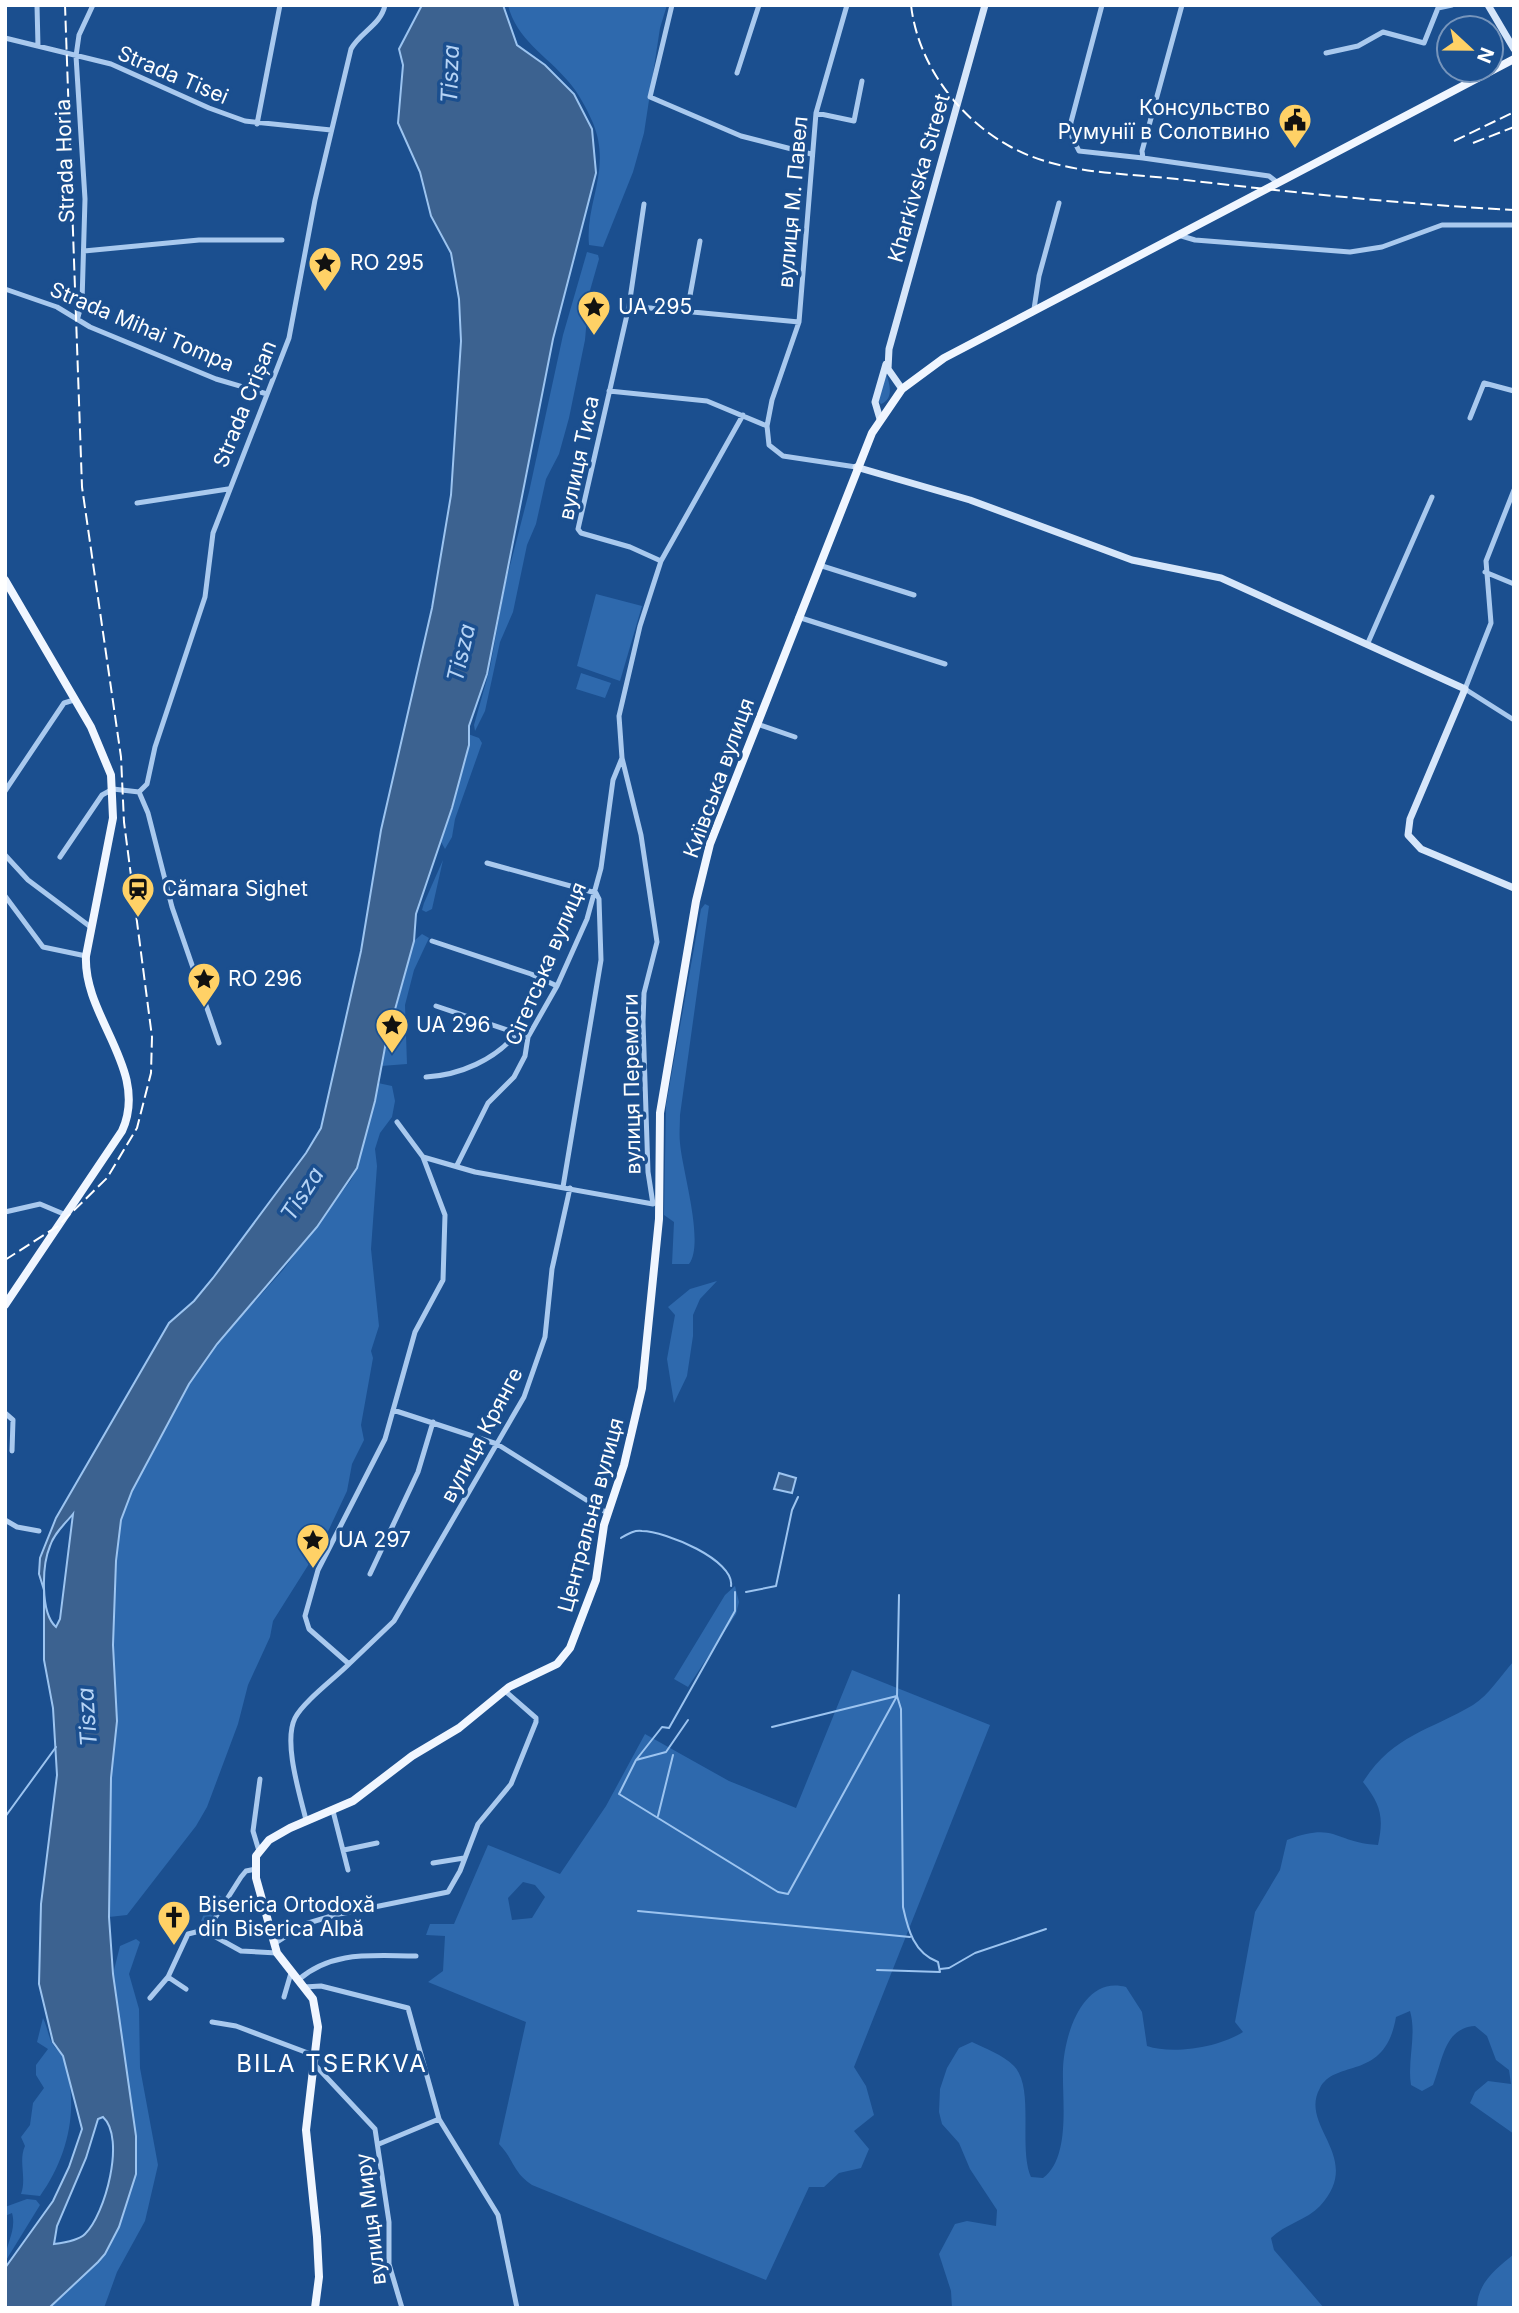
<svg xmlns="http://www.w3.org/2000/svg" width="1519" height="2313" font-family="Inter,sans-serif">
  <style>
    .green { fill: #2e69ad; fill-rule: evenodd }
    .water { fill: #3c6290; stroke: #9cc4f0; stroke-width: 2; fill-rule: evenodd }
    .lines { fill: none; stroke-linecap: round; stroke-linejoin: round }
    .stream { stroke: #9cc4f0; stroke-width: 2 }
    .street { stroke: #a9c9ee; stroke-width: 5 }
    .secondary { stroke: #d6e6fa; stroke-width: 7 }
    .primary { stroke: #f0f6ff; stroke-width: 8 }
    .rail { stroke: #fff; stroke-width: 2; stroke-dasharray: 12 5; stroke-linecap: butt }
    .labels { text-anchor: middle; stroke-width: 7; stroke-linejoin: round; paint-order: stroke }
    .street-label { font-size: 21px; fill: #fff; stroke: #1b4f8f }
    .poi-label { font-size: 21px; fill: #fff; stroke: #1b4f8f; text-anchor: start }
    .water-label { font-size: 23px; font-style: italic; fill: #b5d3f5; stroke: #1b4f8f }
    .quarter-label { font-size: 24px; letter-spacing: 2px; fill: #fff; stroke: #1b4f8f }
  </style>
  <rect width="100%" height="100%" fill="#1b4f8f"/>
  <!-- green -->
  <path class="green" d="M508 5H667L660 28 644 133 633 172 603 247 589 245C585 202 612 170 593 123 587 109 578 92 568 81 547 56 516 39 508 5Z
    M587 252 598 255 599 259 589 294 585 340 569 418 559 454 546 479 536 524 527 545 513 612 500 642 485 711 475 731 474 725 490 668 505 585 529 492 563 335Z
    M886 373C890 384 894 399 881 404L878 401Z
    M596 594 642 606 620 681 577 666Z
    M581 673 611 683 605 698 576 689Z
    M468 734 479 738 482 743 455 819 452 837 445 849 440 840 467 756Z
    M443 860 432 909 426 912 422 910 424 903Z
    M705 904 709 906 680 1115C680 1125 679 1134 680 1143 682 1170 705 1243 689 1264H672L674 1222 664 1215 666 1105 701 909Z
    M422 934 429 938 414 970 405 1005 407 1064 381 1066 414 941Z
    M378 1083 392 1086 395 1101 392 1117 380 1133 375 1149 377 1166 371 1249 379 1326 371 1351 373 1358 361 1425 364 1440 352 1464 347 1491 324 1540 273 1621 270 1637 248 1685 238 1724 207 1807 196 1826 127 1915 109 1917 111 1778 117 1721 113 1645 116 1561 121 1520 132 1491 189 1384 217 1344 283 1270 351 1180 357 1168Z
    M717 1281 700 1299 693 1315V1336L687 1376 674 1403 667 1359 675 1315 668 1307 690 1289Z
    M735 1586 739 1602 736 1614 688 1687 674 1679 725 1595Z
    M1514 1661V2134L1470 2103 1475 2092 1488 2081 1511 2084 1509 2070 1496 2060 1487 2036 1475 2026C1444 2028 1443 2060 1433 2085L1422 2091 1411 2085C1407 2061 1417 2035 1410 2011L1396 2017C1385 2082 1336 2058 1320 2088 1298 2127 1365 2157 1320 2206 1307 2220 1285 2224 1271 2238L1274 2250 1324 2308H952L951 2291 939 2254 955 2224 967 2221 996 2226 997 2210 970 2169 959 2143 942 2124 939 2112 940 2089 947 2068 959 2048 972 2042C986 2049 1002 2054 1014 2066 1035 2088 1018 2148 1031 2177L1043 2178C1071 2157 1062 2100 1063 2069 1064 2035 1083 1975 1126 1987L1142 2012 1147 2046C1173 2055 1220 2047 1243 2032L1235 2022 1255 1912 1280 1870 1287 1840C1337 1821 1334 1843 1378 1845 1384 1817 1381 1805 1363 1782 1393 1735 1429 1731 1473 1705 1489 1695 1501 1675 1514 1661Z
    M852 1670 990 1725 854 2067 866 2086 874 2115 854 2131 869 2149 861 2168 839 2173 824 2187H809L766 2280 532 2185C512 2171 515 2161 499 2144L526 2022 428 1982 443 1971 445 1936 426 1935 430 1924H454L488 1845 560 1874 606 1806 645 1734 729 1781 796 1808ZM523 1882 535 1885 545 1897 532 1918 512 1920 508 1898Z
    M213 1892 222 1897 209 1923 201 1921Z
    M136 1939 140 1942 129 1974 139 2009 140 2068 158 2165 145 2221 117 2272 104 2308H49L105 2254 123 2217 136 2174V2136L113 1974 120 1946Z
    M43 2018C47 2026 48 2035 52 2043 55 2048 59 2051 62 2056 81 2102 69 2156 40 2196L21 2194C27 2178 18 2161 25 2146L21 2137 30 2125 33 2103 44 2088 36 2075V2065L48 2049 37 2042Z
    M27 2199 36 2200 40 2205 5 2262C5 2244 17 2231 12 2213L5 2216V2207Z
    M1514 2254V2308H1477C1477 2283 1496 2269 1514 2254Z"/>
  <!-- water -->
  <path class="water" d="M422 5H503L517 45 545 65 574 94 592 129 596 173 553 339 487 674 469 726V745L452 808 416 914 414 941 386 1042 375 1101 357 1168 317 1227 217 1344 189 1384 132 1491 121 1520 116 1561 113 1645 117 1721 111 1778 109 1917 113 1974 136 2136V2174L119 2227 105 2254 98 2262 49 2308H5V2268L53 2201 69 2167 82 2129 63 2056 53 2042 39 1984 41 1904 57 1775 53 1708 44 1660V1590L39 1574 40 1558 56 1518 169 1323 194 1301 213 1278 306 1153 321 1128 361 951 381 830 432 608 451 495 461 341 459 299 451 253 431 216 420 172 398 123 403 65 399 49ZM73 1514 60 1619 56 1627C40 1613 42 1565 50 1546 54 1533 65 1524 73 1514ZM103 2117C126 2138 105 2215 85 2234 79 2240 62 2243 54 2244L57 2226 86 2158 98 2119Z
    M779 1473 796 1478 792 1493 774 1489Z"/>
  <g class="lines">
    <!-- stream -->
    <path class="stream" d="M621 1538C628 1534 634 1530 642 1531 665 1531 735 1560 731 1586
      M746 1592 776 1586 792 1510 798 1497
      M688 1720 666 1752 636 1760 662 1727 669 1728 735 1611V1592
      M636 1760 619 1794 778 1892 788 1894 897 1696 772 1727
      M658 1816 673 1755
      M5 1817 56 1747
      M638 1911 910 1937
      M940 1969 949 1968 975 1953 1046 1929
      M877 1970 940 1972 938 1962C914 1953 908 1930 903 1907L901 1709 897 1696 899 1595"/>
    <!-- street -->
    <path class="street" d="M37 5 38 46
      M672 5 650 97 741 136 811 154
      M1102 5 1071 122 1072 137 1079 151 1143 158
      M1182 5 1142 151 1143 158 1269 176 1278 183
      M5 38 111 64 209 108 245 121 331 130
      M1326 53 1358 46 1383 32 1424 43 1438 8 1452 5
      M737 73 759 5
      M816 113 854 121 862 81
      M257 124 280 5
      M644 204 629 306 578 529 581 533 630 547 661 561
      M1178 235 1195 240 1350 252 1382 247 1442 225H1514
      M84 251 199 240H282
      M5 289 57 307 90 327 216 379 267 394
      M629 306 799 322
      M1034 309 1039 276 1059 203
      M687 312 700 241
      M78 317 82 302 85 199 76 56 79 35 93 5
      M609 391 707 401 767 426 769 445 783 456 856 467
      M1470 418 1484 383 1514 391
      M767 426 772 400 799 322 816 113 847 5
      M1514 490 1486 561 1491 623 1465 689 1514 720
      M137 503 228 489
      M819 565 914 595
      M1485 572 1514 584
      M798 617 945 664
      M1367 645 1432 497
      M757 724 795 737
      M5 791 64 703 74 700
      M139 792 148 813 172 907 219 1043
      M5 855 28 880 92 928
      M60 857 102 795 113 789 139 792 147 784 155 747 205 597 213 533 289 338 315 200 351 49C360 32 381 25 385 5
      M487 863 596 893 599 899 601 960 563 1187
      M5 896 43 947 86 956
      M432 941 531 974 557 986
      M436 1006 528 1037
      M426 1077C460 1075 495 1060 517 1033
      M423 1157 475 1172 653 1204
      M457 1165 488 1103 514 1077 525 1056 528 1037 557 986 587 919 601 868 613 780 622 758
      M653 1204 648 1172 643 1022 644 993 657 942 641 835 622 758 619 716 640 626 661 561 743 415
      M5 1212 40 1204 66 1215
      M393 1410 497 1444 607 1513
      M5 1413 13 1420 12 1451
      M5 1520 17 1527 39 1531
      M370 1574 418 1472 433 1422
      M349 1664 394 1621 524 1397 545 1337 552 1269 570 1188
      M333 1811 348 1870
      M306 1820C300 1795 283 1742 295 1718 303 1702 335 1678 349 1664L309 1629 305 1616 318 1570 385 1439 415 1332 443 1280 445 1215 423 1157 397 1122
      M344 1850 377 1843
      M259 1851 253 1831 260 1779
      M433 1863 464 1858
      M205 1931 241 1951 277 1953
      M274 1944 305 1924 335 1915 448 1892 460 1871 478 1824 511 1784 536 1722V1718L504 1690
      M168 1977 186 1989
      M298 1980C333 1950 372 1956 416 1956
      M304 1987 321 1986 408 2008 439 2119 498 2215 517 2308
      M284 1997 291 1973
      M150 1998 168 1977 188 1934 208 1929 241 1877 246 1871 256 1869
      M212 2022 236 2026 316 2056
      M315 2065 375 2129 389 2222V2264L402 2308
      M379 2144 439 2119"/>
    <!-- secondary -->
    <path class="secondary" d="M1488 5 1514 49
      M902 389 888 369 889 349 985 5
      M880 419 875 402 886 364
      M856 467 970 500 1132 560 1221 578 1465 689 1410 819 1408 835 1421 849 1514 888"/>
    <!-- primary -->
    <path class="primary" d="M5 580 91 727 111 775 113 818 86 956C83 1017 150 1070 122 1131L5 1305
      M315 2308 319 2277 317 2237 306 2130 318 2027 313 1999 277 1953 256 1878V1856L269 1840 290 1828 353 1801 412 1756 459 1728 509 1687 557 1664 570 1648 596 1580 604 1525 624 1465 642 1388 659 1219 660 1113 696 901 710 844 872 433 902 389 944 358 1514 59"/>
    <!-- rail -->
    <path class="rail" d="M911 5C918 65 959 119 1011 147 1060 174 1122 173 1177 179 1289 192 1401 204 1514 210
      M1454 141 1514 112
      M1473 143 1514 127
      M5 1260 58 1226 107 1178 137 1128 151 1073 152 1037 124 822 121 757 82 487 65 5"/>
  </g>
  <!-- icons -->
  <defs>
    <symbol id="civic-pin" viewBox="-11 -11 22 30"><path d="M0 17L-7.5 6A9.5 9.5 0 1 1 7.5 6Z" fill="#ffd166" stroke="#1b4f8f"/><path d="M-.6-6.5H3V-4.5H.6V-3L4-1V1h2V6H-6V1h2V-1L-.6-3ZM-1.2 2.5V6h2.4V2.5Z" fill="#111"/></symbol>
    <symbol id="sight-pin" viewBox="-11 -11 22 30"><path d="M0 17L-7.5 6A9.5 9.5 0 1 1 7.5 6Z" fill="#ffd166" stroke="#1b4f8f"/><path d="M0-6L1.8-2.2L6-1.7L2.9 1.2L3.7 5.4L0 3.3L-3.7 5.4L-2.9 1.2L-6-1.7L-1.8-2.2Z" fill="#111"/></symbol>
    <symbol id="station-pin" viewBox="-11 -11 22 30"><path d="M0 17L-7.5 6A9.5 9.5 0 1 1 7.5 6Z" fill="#ffd166" stroke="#1b4f8f"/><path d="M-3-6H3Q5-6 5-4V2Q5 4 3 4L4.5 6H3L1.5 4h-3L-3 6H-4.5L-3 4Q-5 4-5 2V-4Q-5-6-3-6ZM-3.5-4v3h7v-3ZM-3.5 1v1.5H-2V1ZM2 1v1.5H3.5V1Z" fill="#111"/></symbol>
    <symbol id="church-pin" viewBox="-11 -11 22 30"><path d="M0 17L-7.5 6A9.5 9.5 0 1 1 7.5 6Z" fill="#ffd166" stroke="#1b4f8f"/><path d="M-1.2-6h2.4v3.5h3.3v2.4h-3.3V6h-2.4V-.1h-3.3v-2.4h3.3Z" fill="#111"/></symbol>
  </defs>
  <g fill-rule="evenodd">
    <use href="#civic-pin" x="1276" y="101" width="38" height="52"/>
    <use href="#sight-pin" x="306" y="244" width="38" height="52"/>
    <use href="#sight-pin" x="575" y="288" width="38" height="52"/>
    <use href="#station-pin" x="119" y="870" width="38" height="52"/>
    <use href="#sight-pin" x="185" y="960" width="38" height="52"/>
    <use href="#sight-pin" x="373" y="1006" width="38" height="52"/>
    <use href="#sight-pin" x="294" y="1521" width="38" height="52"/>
    <use href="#church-pin" x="155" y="1898" width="38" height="52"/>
  </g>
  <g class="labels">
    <!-- street labels -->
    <g class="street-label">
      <text transform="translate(173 75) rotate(23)" y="7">Strada Tisei</text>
      <text transform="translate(65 161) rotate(-92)" y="7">Strada Horia</text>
      <text transform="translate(919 178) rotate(-74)" y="7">Kharkivska Street</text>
      <text transform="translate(793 202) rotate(-85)" y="7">вулиця М. Павел</text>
      <text transform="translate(142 327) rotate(23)" y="7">Strada Mihai Tompa</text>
      <text transform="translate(245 404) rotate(-68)" y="7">Strada Crișan</text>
      <text transform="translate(579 458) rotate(-78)" y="7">вулиця Тиса</text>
      <text transform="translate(719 778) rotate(-70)" y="7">Київська вулиця</text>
      <text transform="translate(546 964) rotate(-67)" y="7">Сігетська вулиця</text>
      <text transform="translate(632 1084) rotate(-91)" y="7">вулиця Перемоги</text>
      <text transform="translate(482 1435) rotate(-62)" y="7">вулиця Крянге</text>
      <text transform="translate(591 1515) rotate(-75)" y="7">Центральна вулиця</text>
      <text transform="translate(371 2219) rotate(-97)" y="7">вулиця Миру</text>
    </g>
    <!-- poi labels -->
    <g class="poi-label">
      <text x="1270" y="115" text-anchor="end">Консульство<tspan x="1270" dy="24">Румунії в Солотвино</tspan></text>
      <text x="350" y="270">RO 295</text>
      <text x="618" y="314">UA 295</text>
      <text x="162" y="896">Cămara Sighet</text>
      <text x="228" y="986">RO 296</text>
      <text x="416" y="1032">UA 296</text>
      <text x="338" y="1547">UA 297</text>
      <text x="198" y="1912">Biserica Ortodoxă<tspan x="198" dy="24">din Biserica Albă</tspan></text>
    </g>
    <!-- water labels -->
    <g class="water-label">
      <text transform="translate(450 74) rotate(-88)" y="8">Tisza</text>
      <text transform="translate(461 653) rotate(-77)" y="8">Tisza</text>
      <text transform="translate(302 1194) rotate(-57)" y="8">Tisza</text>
      <text transform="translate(87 1717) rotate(-94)" y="8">Tisza</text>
    </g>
    <!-- quarter labels -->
    <g class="quarter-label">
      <text x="332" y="2072">BILA TSERKVA</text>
    </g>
  </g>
  <!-- border -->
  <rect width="1519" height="2313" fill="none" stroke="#ffffff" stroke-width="14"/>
  <!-- north arrow -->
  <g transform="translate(1470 49) rotate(112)"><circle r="33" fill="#1b4f8f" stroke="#7695bc" stroke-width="2"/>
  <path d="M0-5L12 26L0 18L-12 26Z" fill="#ffd166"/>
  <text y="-10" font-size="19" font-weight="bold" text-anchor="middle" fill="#ffffff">N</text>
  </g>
</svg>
